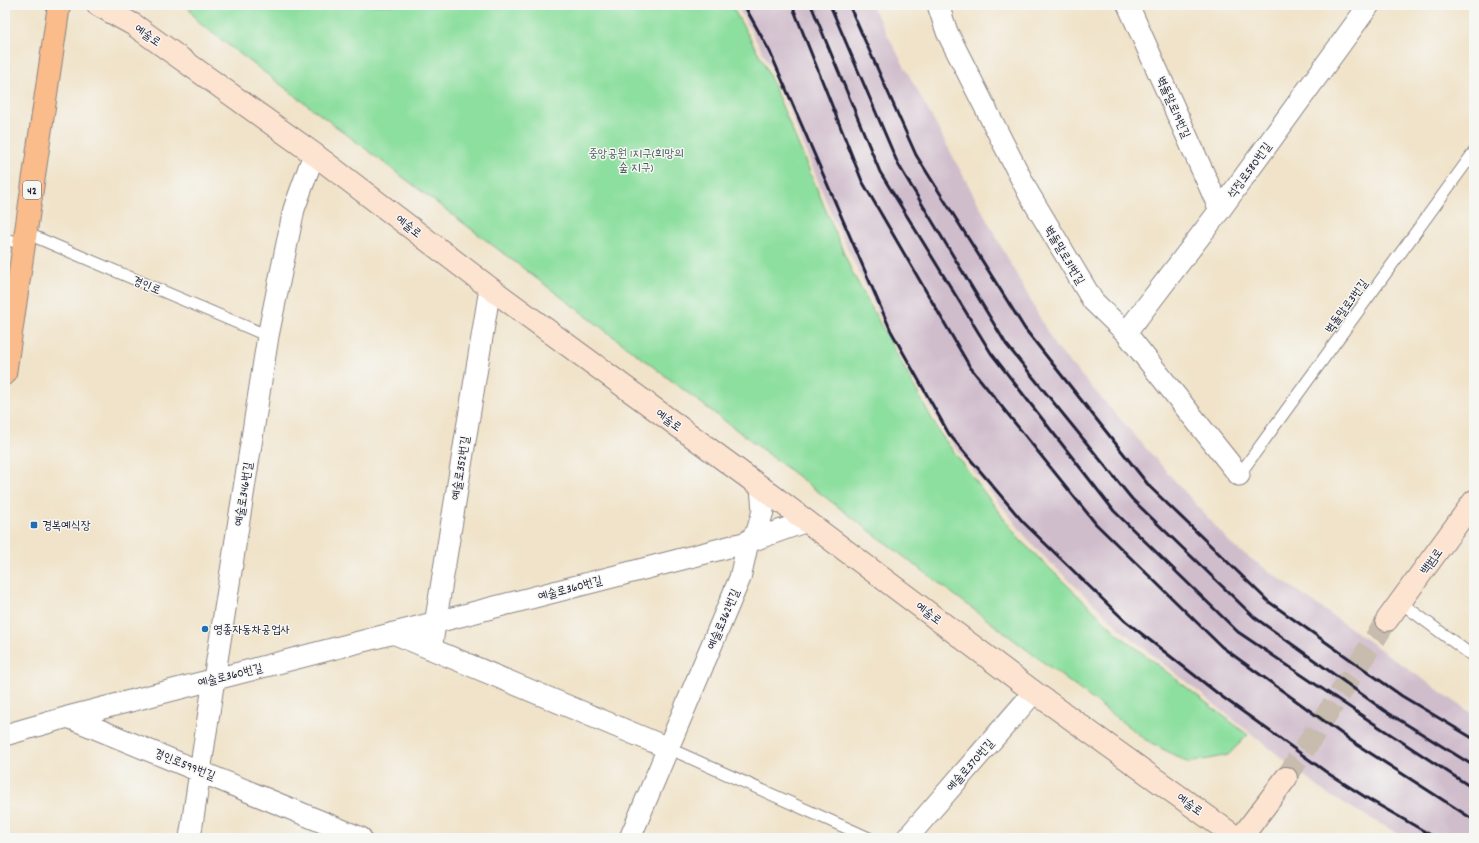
<svg xmlns="http://www.w3.org/2000/svg" width="1479" height="843" font-family="Dekko,'Poor Story',sans-serif">
  <style>
    .industrial { fill: #d0bdcc }
    .green { fill: #8ddf9f; stroke: #58806d }
    .lines { fill: none; stroke-linecap: round; stroke-linejoin: round }
    .secondary-tunnel { stroke: #c7bcad; stroke-width: 22; stroke-dasharray: 22 11; stroke-linecap: butt }
    .lane-casing { stroke: #898282; stroke-width: 13 }
    .street-casing { stroke: #898282; stroke-width: 23 }
    .secondary-casing { stroke: #898282; stroke-width: 24 }
    .primary-casing { stroke: #898282; stroke-width: 24 }
    .lane { stroke: #fff; stroke-width: 11 }
    .street { stroke: #fff; stroke-width: 21 }
    .secondary { stroke: #fde4d0; stroke-width: 22 }
    .primary { stroke: #f9bc8a; stroke-width: 22 }
    .rail { stroke: #22223b; stroke-width: 3 }
    .poi-dot { fill: #1f6fb2; stroke: #f6f6f2; stroke-width: 1.5 }
    .labels { text-anchor: middle; stroke-width: 3; stroke-linejoin: round; paint-order: stroke }
    .shield { fill: #f6f6f2; stroke: #626272; stroke-width: 1 }
    .shield-label { font-size: 11px; font-weight: bold; fill: #22223b }
    .street-label { font-size: 12px; fill: #22223b; stroke: #f6f6f2 }
    .park-label { font-size: 12px; fill: #425b59; stroke: #f6f6f2 }
    .poi-label { font-size: 12px; fill: #22223b; stroke: #f6f6f2; text-anchor: start }
  </style>
  <rect width="100%" height="100%" fill="#f6f6f2"/>
  <filter id="ink" filterUnits="userSpaceOnUse"><feTurbulence type="fractalNoise" baseFrequency=".025" numOctaves="2"/><feDisplacementMap in="SourceGraphic" scale="8" xChannelSelector="R" yChannelSelector="G"/><feConvolveMatrix kernelMatrix="1 2 1 2 8 2 1 2 1" color-interpolation-filters="sRGB"/></filter>
  <filter id="wash" filterUnits="userSpaceOnUse"><feTurbulence type="fractalNoise" baseFrequency=".012" numOctaves="4" result="noise"/><feDisplacementMap in="SourceGraphic" scale="16" xChannelSelector="R" yChannelSelector="G"/><feGaussianBlur stdDeviation="0.9" result="paint"/><feColorMatrix in="noise" values="0 0 0 0 0 0 0 0 0 0 0 0 0 0 0 0 0 1.4 0 .05"/><feComposite in="paint" operator="in"/></filter>
  <g filter="url(#wash)">
    <rect width="100%" height="100%" fill="#f0e3c9"/>
    <!-- industrial -->
    <path class="industrial" d="M737 5H873L874 10 1055 346 1233 546 1474 715V838H1406L1327 794 1126 634 1034 547 950 441 883 323 833 218 776 77Z"/>
    <!-- green -->
    <path class="green" d="M187 5H731L764 63 851 270 939 432 1020 540 1119 635 1248 735 1228 755 1189 763 1146 740 198 22Z"/>
  </g>
  <g filter="url(#ink)">
    <g class="lines">
      <!-- secondary-tunnel -->
      <path class="secondary-tunnel" d="M1286 778 1387 620"/>
      <defs>
        <path id="lane" d="M26 233 268 336
          M5 240 25 243
          M1239 475 1474 152
          M1400 602 1474 657
          M668 748 869 838"/>
        <path id="street" d="M938 5 947 32 1029 194 1093 301 1126 333 1239 475
          M1128 5 1220 210
          M1126 333 1220 210 1369 5
          M393 633 668 748
          M431 649 490 288
          M68 717 748 542 807 521
          M5 735 68 717 361 838
          M190 838 214 679 268 336 294 209 314 154
          M630 838 740 578 748 542 757 532 763 511 761 487
          M907 838 1034 692"/>
        <path id="secondary" d="M98 5 134 25 314 154 490 288 761 487 1034 692 1237 838
          M1387 620 1474 501
          M1241 838 1286 778"/>
        <path id="primary" d="M5 374 59 5"/>
      </defs>
      <!-- lane casing -->
      <use href="#lane" class="lane-casing"/>
      <!-- street casing -->
      <use href="#street" class="street-casing"/>
      <!-- secondary casing -->
      <use href="#secondary" class="secondary-casing"/>
      <!-- primary casing -->
      <use href="#primary" class="primary-casing"/>
      <!-- lane -->
      <use href="#lane" class="lane"/>
      <!-- street -->
      <use href="#street" class="street"/>
      <!-- secondary -->
      <use href="#secondary" class="secondary"/>
      <!-- primary -->
      <use href="#primary" class="primary"/>
      <!-- rail -->
      <path class="rail" d="M744 5 770 52 891 331 949 434 1023 522 1124 620 1221 696 1329 774 1370 800 1436 838
        M792 5 862 181 970 367 1096 524 1222 647 1353 742 1474 820
        M811 5 880 172 991 353 1114 511 1238 632 1373 723 1474 789
        M830 5 898 164 1006 344 1132 499 1254 617 1385 711 1474 766
        M849 5 916 155 1025 329 1150 487 1269 602 1402 696 1474 739"/>
    </g>
  </g>
  <!-- markers -->
  <g class="poi-dot">
    <rect x="30" y="521" width="8" height="8" rx="2"/>
    <circle cx="205" cy="629" r="4"/>
  </g>
  <g class="labels">
    <!-- shield labels -->
    <rect class="shield" x="23" y="181" width="18" height="18" rx="3"/>
    <g class="shield-label">
      <text x="32" y="194">42</text>
    </g>
    <!-- street labels -->
    <g class="street-label">
      <text transform="translate(148 35) rotate(35)" y="4">예술로</text>
      <text transform="translate(1174 107) rotate(66)" y="4">벽돌말로19번길</text>
      <text transform="translate(1249 170) rotate(-54)" y="4">석정로580번길</text>
      <text transform="translate(409 226) rotate(38)" y="4">예술로</text>
      <text transform="translate(1065 255) rotate(59)" y="4">벽돌말로31번길</text>
      <text transform="translate(147 285) rotate(23)" y="4">경인로</text>
      <text transform="translate(1346 306) rotate(-54)" y="4">벽돌말로3번길</text>
      <text transform="translate(669 420) rotate(36)" y="4">예술로</text>
      <text transform="translate(460 468) rotate(-81)" y="4">예술로352번길</text>
      <text transform="translate(243 494) rotate(-81)" y="4">예술로346번길</text>
      <text transform="translate(1431 561) rotate(-54)" y="4">백범로</text>
      <text transform="translate(570 588) rotate(-15)" y="4">예술로360번길</text>
      <text transform="translate(929 613) rotate(37)" y="4">예술로</text>
      <text transform="translate(723 619) rotate(-67)" y="4">예술로362번길</text>
      <text transform="translate(230 675) rotate(-14)" y="4">예술로360번길</text>
      <text transform="translate(185 764) rotate(22)" y="4">경인로599번길</text>
      <text transform="translate(970 765) rotate(-49)" y="4">예술로370번길</text>
      <text transform="translate(1190 804) rotate(36)" y="4">예술로</text>
    </g>
    <!-- park labels -->
    <g class="park-label">
      <text x="636" y="157">중앙공원 1지구(희망의<tspan x="636" dy="14">숲 지구)</tspan></text>
    </g>
    <!-- poi labels -->
    <g class="poi-label">
      <text x="42" y="529">경복예식장</text>
      <text x="213" y="633">영종자동차공업사</text>
    </g>
  </g>
  <!-- margin -->
  <rect width="1479" height="843" fill="none" stroke="#f6f6f2" stroke-width="20"/>
</svg>
